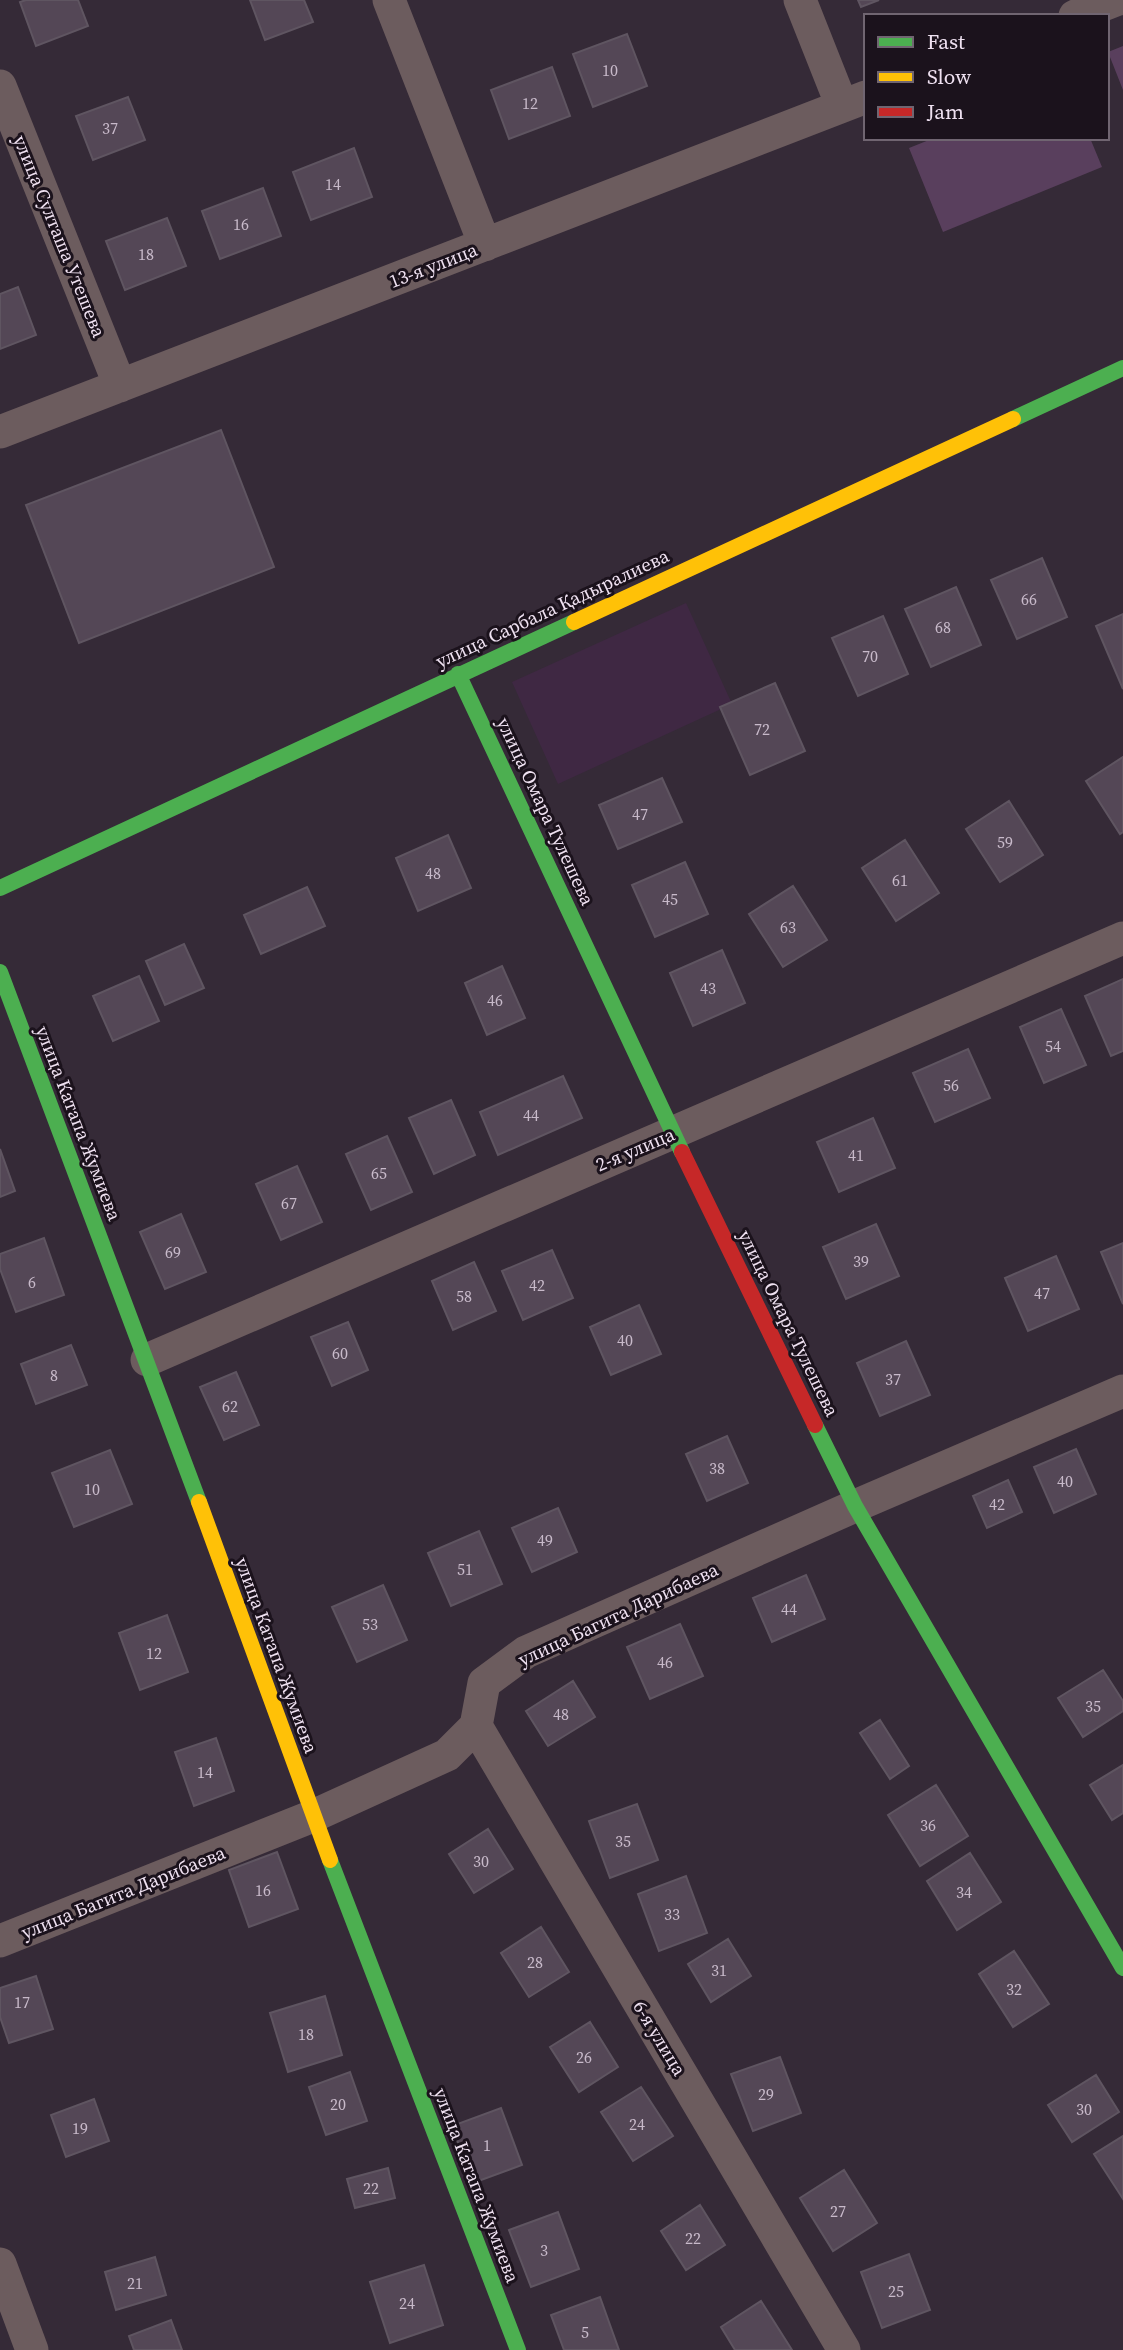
<svg xmlns="http://www.w3.org/2000/svg" width="1123" height="2350" font-family="'Source Serif 4',serif">
  <style>
    .built { fill: #3f2843 }
    .green { fill: #593f5d }
    .building { fill: #544756; stroke: #5f5561; stroke-width: 2 }
    .lines { fill: none; stroke-linecap: round; stroke-linejoin: round }
    .street { stroke: #6c5c5e; stroke-width: 33 }
    .fast { stroke: #4caf50; stroke-width: 16 }
    .slow { stroke: #ffc107; stroke-width: 16 }
    .jam { stroke: #c62828; stroke-width: 16 }
    .labels { text-anchor: middle; stroke-width: 6; stroke-linejoin: round; paint-order: stroke }
    .number-label { font-size: 16px; fill: #c8baca }
    .street-label { font-size: 19px; fill: #efe1f1; stroke: #1b121c }
  </style>
  <rect width="100%" height="100%" fill="#352a37"/>
  <!-- built -->
  <path class="built" d="M686 603 732 704 558 784 512 682Z"/>
  <!-- green -->
  <path class="green" d="M1123 46V90L1108 52Z
    M934 138H1090L1102 167 943 232 909 148Z"/>
  <!-- building -->
  <path class="building" d="M26 0H78L88 26 36 46 20 2Z
    M250 0H304L313 22 265 40Z
    M858 0H879L861 7Z
    M627 34 647 86 593 107 573 54Z
    M552 67 570 116 509 139 491 90Z
    M128 97 145 140 93 160 76 116Z
    M354 148 372 197 311 220 293 172Z
    M263 188 281 236 220 259 202 211Z
    M167 218 186 266 125 290 106 241Z
    M18 287 36 335 0 349V294Z
    M221 430 274 567 79 643 26 505Z
    M1042 558 1067 617 1017 639 991 580Z
    M956 587 981 645 931 667 905 609Z
    M1123 614V689L1096 626Z
    M883 616 908 674 858 696 832 638Z
    M775 683 805 751 750 775 720 707Z
    M1123 757V832L1120 834 1086 781Z
    M662 778 682 822 618 849 599 805Z
    M1009 801 1043 855 1000 882 966 829Z
    M448 835 471 888 418 911 396 858Z
    M905 840 939 893 896 921 862 868Z
    M685 862 708 914 655 937 632 885Z
    M793 886 827 940 783 967 749 914Z
    M307 887 325 926 261 954 244 915Z
    M184 944 204 988 165 1005 146 961Z
    M722 950 745 1003 693 1026 670 973Z
    M502 966 525 1018 487 1035 465 983Z
    M139 976 159 1021 113 1041 93 996Z
    M1123 979V1051L1111 1056 1085 996Z
    M1061 1009 1086 1065 1044 1083 1020 1027Z
    M968 1049 990 1098 935 1122 913 1073Z
    M563 1076 582 1118 498 1155 480 1112Z
    M451 1100 475 1155 434 1174 409 1118Z
    M873 1118 895 1168 839 1192 817 1142Z
    M387 1136 412 1192 371 1210 346 1154Z
    M0 1149 15 1191 0 1197Z
    M297 1166 322 1222 281 1240 256 1184Z
    M181 1214 206 1272 165 1289 140 1232Z
    M876 1224 899 1276 846 1299 823 1247Z
    M44 1238 64 1295 16 1312 0 1269V1254Z
    M1123 1243V1304L1101 1252Z
    M552 1250 573 1298 523 1320 502 1271Z
    M1056 1256 1079 1309 1028 1331 1005 1278Z
    M474 1262 496 1311 453 1330 432 1281Z
    M639 1305 661 1354 611 1375 590 1327Z
    M348 1322 368 1370 332 1386 311 1337Z
    M906 1341 930 1395 880 1416 857 1363Z
    M71 1345 87 1385 36 1404 21 1364Z
    M236 1372 259 1425 224 1440 200 1387Z
    M727 1436 748 1483 707 1501 686 1454Z
    M1076 1449 1096 1494 1054 1513 1034 1467Z
    M110 1450 132 1504 74 1527 52 1473Z
    M1008 1480 1022 1512 987 1528 973 1496Z
    M558 1508 577 1552 532 1572 512 1528Z
    M479 1531 502 1584 451 1606 428 1553Z
    M806 1575 825 1619 772 1642 753 1598Z
    M383 1585 407 1640 357 1662 332 1607Z
    M167 1615 188 1672 140 1690 119 1633Z
    M680 1624 703 1676 650 1699 627 1647Z
    M1103 1670 1123 1701V1711L1083 1737 1058 1698Z
    M573 1681 595 1717 548 1746 526 1711Z
    M880 1720 909 1766 890 1779 860 1733Z
    M216 1738 234 1791 194 1806 175 1752Z
    M1123 1765V1813L1112 1820 1090 1785Z
    M936 1785 968 1836 920 1866 888 1815Z
    M637 1804 658 1860 610 1878 589 1821Z
    M488 1829 513 1869 474 1893 449 1854Z
    M277 1852 298 1909 249 1927 229 1870Z
    M970 1853 1001 1902 957 1930 927 1881Z
    M686 1876 707 1933 659 1951 638 1894Z
    M541 1927 569 1972 529 1997 501 1953Z
    M728 1939 751 1976 711 2002 688 1964Z
    M1014 1951 1049 2004 1013 2027 979 1974Z
    M36 1976 53 2029 9 2043 0 2017V1988Z
    M325 1996 342 2055 288 2072 270 2013Z
    M590 2022 618 2067 579 2092 550 2047Z
    M780 2057 801 2113 753 2131 731 2074Z
    M350 2072 367 2121 326 2135 309 2087Z
    M1096 2075 1119 2112 1072 2142 1048 2105Z
    M641 2087 673 2136 633 2161 601 2112Z
    M94 2099 109 2141 66 2157 51 2115Z
    M501 2108 522 2165 473 2183 452 2126Z
    M1123 2136V2199L1094 2154Z
    M388 2168 395 2198 355 2208 347 2179Z
    M844 2170 877 2223 833 2251 800 2198Z
    M700 2205 725 2245 686 2270 661 2231Z
    M558 2212 579 2269 531 2287 509 2230Z
    M909 2254 930 2310 882 2328 861 2272Z
    M155 2257 166 2295 116 2310 105 2272Z
    M424 2265 443 2325 390 2343 370 2282Z
    M600 2297 619 2350H564L551 2315Z
    M761 2301 792 2350H735L721 2327Z
    M171 2320 182 2350H134L129 2336Z"/>
  <g class="lines">
    <!-- street -->
    <path class="street" d="M389 0 485 245
      M800 0 842 106
      M1075 16 1116 0
      M0 86 120 386
      M0 432 866 97
      M147 1360 1123 938
      M476 1726 844 2350
      M0 1941 313 1816 447 1755 476 1726 484 1683 526 1652 855 1506 1123 1391
      M0 2264 32 2350"/>
    <!-- fast -->
    <path class="fast" d="M1013 419 1123 368
      M458 674 682 1152
      M0 888 574 622
      M0 972 199 1502
      M815 1425 855 1506 1123 1968
      M330 1860 518 2350"/>
    <!-- slow -->
    <path class="slow" d="M574 622 1013 419
      M199 1502 330 1860"/>
    <!-- jam -->
    <path class="jam" d="M682 1152 815 1425"/>
  </g>
  <g class="labels">
    <!-- number labels -->
    <g class="number-label">
      <text x="610" y="76">10</text>
      <text x="530" y="109">12</text>
      <text x="110" y="134">37</text>
      <text x="333" y="190">14</text>
      <text x="241" y="230">16</text>
      <text x="146" y="260">18</text>
      <text x="1029" y="605">66</text>
      <text x="943" y="633">68</text>
      <text x="870" y="662">70</text>
      <text x="762" y="735">72</text>
      <text x="640" y="820">47</text>
      <text x="1005" y="848">59</text>
      <text x="433" y="879">48</text>
      <text x="900" y="886">61</text>
      <text x="670" y="905">45</text>
      <text x="788" y="933">63</text>
      <text x="708" y="994">43</text>
      <text x="495" y="1006">46</text>
      <text x="1053" y="1052">54</text>
      <text x="951" y="1091">56</text>
      <text x="531" y="1121">44</text>
      <text x="856" y="1161">41</text>
      <text x="379" y="1179">65</text>
      <text x="289" y="1209">67</text>
      <text x="173" y="1258">69</text>
      <text x="861" y="1267">39</text>
      <text x="32" y="1288">6</text>
      <text x="537" y="1291">42</text>
      <text x="1042" y="1299">47</text>
      <text x="464" y="1302">58</text>
      <text x="625" y="1346">40</text>
      <text x="340" y="1359">60</text>
      <text x="54" y="1381">8</text>
      <text x="893" y="1385">37</text>
      <text x="230" y="1412">62</text>
      <text x="717" y="1474">38</text>
      <text x="1065" y="1487">40</text>
      <text x="92" y="1495">10</text>
      <text x="997" y="1510">42</text>
      <text x="545" y="1546">49</text>
      <text x="465" y="1575">51</text>
      <text x="789" y="1615">44</text>
      <text x="370" y="1630">53</text>
      <text x="154" y="1659">12</text>
      <text x="665" y="1668">46</text>
      <text x="1093" y="1712">35</text>
      <text x="561" y="1720">48</text>
      <text x="205" y="1778">14</text>
      <text x="928" y="1831">36</text>
      <text x="623" y="1847">35</text>
      <text x="481" y="1867">30</text>
      <text x="263" y="1896">16</text>
      <text x="964" y="1898">34</text>
      <text x="672" y="1920">33</text>
      <text x="535" y="1968">28</text>
      <text x="719" y="1976">31</text>
      <text x="1014" y="1995">32</text>
      <text x="22" y="2008">17</text>
      <text x="306" y="2040">18</text>
      <text x="584" y="2063">26</text>
      <text x="766" y="2100">29</text>
      <text x="338" y="2110">20</text>
      <text x="1084" y="2115">30</text>
      <text x="637" y="2130">24</text>
      <text x="80" y="2134">19</text>
      <text x="487" y="2151">1</text>
      <text x="371" y="2194">22</text>
      <text x="838" y="2217">27</text>
      <text x="693" y="2244">22</text>
      <text x="544" y="2256">3</text>
      <text x="135" y="2289">21</text>
      <text x="896" y="2297">25</text>
      <text x="407" y="2309">24</text>
      <text x="585" y="2338">5</text>
    </g>
    <!-- street labels -->
    <g class="street-label">
      <text transform="translate(60 236) rotate(68)" y="7">улица Султаша Утешева</text>
      <text transform="translate(433 265) rotate(-21)" y="7">13-я улица</text>
      <text transform="translate(552 608) rotate(-25)" y="7">улица Сарбала Қадыралиева</text>
      <text transform="translate(546 811) rotate(65)" y="7">улица Омара Тулешева</text>
      <text transform="translate(79 1123) rotate(69)" y="7">улица Катапа Жумиева</text>
      <text transform="translate(635 1149) rotate(-23)" y="7">2-я улица</text>
      <text transform="translate(789 1323) rotate(64)" y="7">улица Омара Тулешева</text>
      <text transform="translate(618 1614) rotate(-25)" y="7">улица Багита Дарибаева</text>
      <text transform="translate(277 1655) rotate(70)" y="7">улица Катапа Жумиева</text>
      <text transform="translate(123 1892) rotate(-22)" y="7">улица Багита Дарибаева</text>
      <text transform="translate(660 2038) rotate(59)" y="7">6-я улица</text>
      <text transform="translate(477 2185) rotate(69)" y="7">улица Катапа Жумиева</text>
    </g>
  </g>
  <!-- legend -->
  <rect x="864" y="14" width="245" height="126" fill="#1b121c" stroke="#706571" stroke-width="2"/>
  <rect x="878" y="37" width="35" height="10" fill="#4caf50" stroke="#706571" stroke-width="2"/>
  <text x="927" y="49" font-size="21" fill="#efe1f1">Fast</text>
  <rect x="878" y="72" width="35" height="10" fill="#ffc107" stroke="#706571" stroke-width="2"/>
  <text x="927" y="84" font-size="21" fill="#efe1f1">Slow</text>
  <rect x="878" y="107" width="35" height="10" fill="#c62828" stroke="#706571" stroke-width="2"/>
  <text x="927" y="119" font-size="21" fill="#efe1f1">Jam</text>
</svg>
